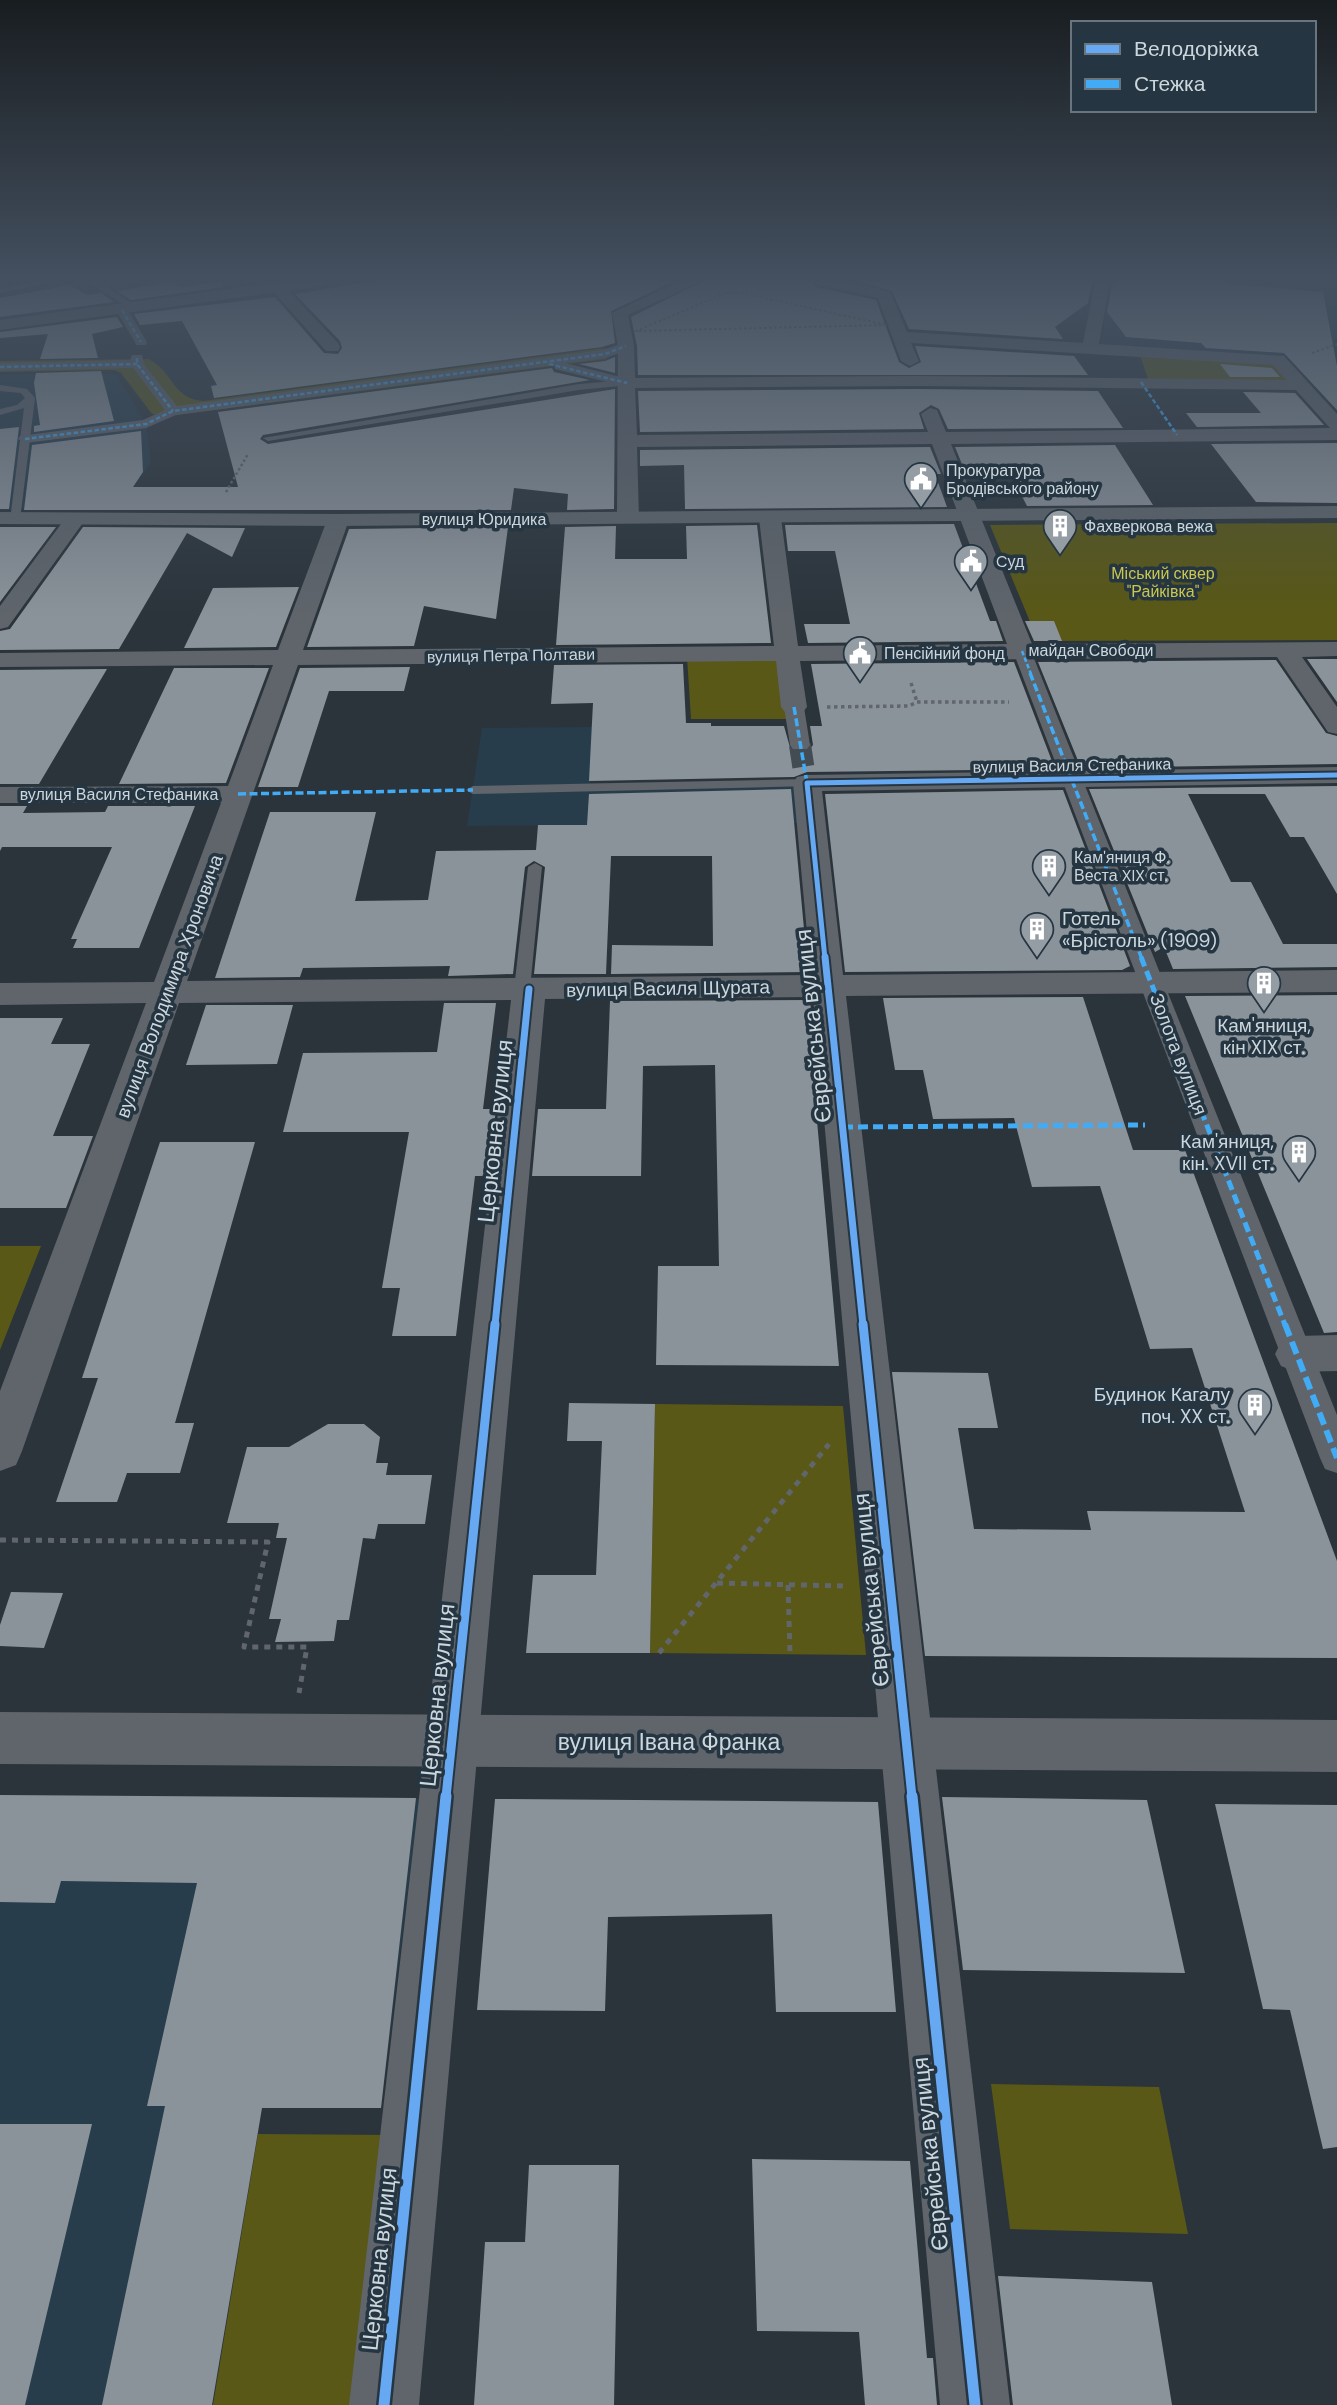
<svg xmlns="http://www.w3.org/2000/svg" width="1337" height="2405" font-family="'DM Sans',sans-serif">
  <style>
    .built { fill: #283d4b }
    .green { fill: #595816 }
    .building { fill: #8b939a }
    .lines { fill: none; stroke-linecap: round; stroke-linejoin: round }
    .pedestrian-tunnel { stroke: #434c53; stroke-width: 22; stroke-dasharray: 22 11; stroke-linecap: butt }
    .path-far3 { stroke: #60666b; stroke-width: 2; stroke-dasharray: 2.5 2.5; stroke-linecap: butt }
    .path-far2 { stroke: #60666b; stroke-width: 2.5; stroke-dasharray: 2.5 2.5; stroke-linecap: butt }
    .path-far1 { stroke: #60666b; stroke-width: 3.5; stroke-dasharray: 3.5 3.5; stroke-linecap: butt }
    .path { stroke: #60666b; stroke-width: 5; stroke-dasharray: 6 6; stroke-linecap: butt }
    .service { fill: #5f656b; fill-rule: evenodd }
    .pedestrian { fill: #5f656b; fill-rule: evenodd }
    .minor { fill: #5f656b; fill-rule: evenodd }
    .tertiary { fill: #5f656b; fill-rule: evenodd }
    .secondary { fill: #5f656b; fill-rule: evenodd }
    .quiet-far3 { stroke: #42abf6; stroke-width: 2.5; stroke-dasharray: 4.5 2.5; stroke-linecap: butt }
    .quiet-far2 { stroke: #42abf6; stroke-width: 3.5; stroke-dasharray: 8 3.5; stroke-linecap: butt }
    .quiet-far1 { stroke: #42abf6; stroke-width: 5; stroke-dasharray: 10 5; stroke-linecap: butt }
    .quiet { stroke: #42abf6; stroke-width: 6; stroke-dasharray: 13 6; stroke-linecap: butt }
    .cycleway-far3-casing { stroke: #253541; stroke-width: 9 }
    .cycleway-far2-casing { stroke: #253541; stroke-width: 11 }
    .cycleway-far1-casing { stroke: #253541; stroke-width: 13 }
    .cycleway-casing { stroke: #253541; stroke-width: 16 }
    .cycleway-far3 { stroke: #66a8f1; stroke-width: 5 }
    .cycleway-far2 { stroke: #66a8f1; stroke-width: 7 }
    .cycleway-far1 { stroke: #66a8f1; stroke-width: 9 }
    .cycleway { stroke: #66a8f1; stroke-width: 11 }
    .labels { text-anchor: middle; stroke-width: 7; stroke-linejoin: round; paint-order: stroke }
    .far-poi-label { font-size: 16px; fill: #ccd6dd; stroke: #253541; text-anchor: start }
    .far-street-label { font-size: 16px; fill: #ccd6dd; stroke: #253541 }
    .far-park-label { font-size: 16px; fill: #cac74d; stroke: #253541 }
    .poi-label { font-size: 19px; fill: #ccd6dd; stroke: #253541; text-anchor: end }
    .street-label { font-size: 19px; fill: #ccd6dd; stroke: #253541 }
    .near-street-label { font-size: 23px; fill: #ccd6dd; stroke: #253541 }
  </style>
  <rect width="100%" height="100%" fill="#2b343b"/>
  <!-- built -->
  <path class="built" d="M0 281H130L122 283 153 302 0 322Z
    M1111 281H1260L1337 285V339L1297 355 1277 356 1101 344Z
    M99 373 116 375 146 424 151 463 134 485 41 508 0 510V375Z
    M592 727 590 783 798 782 802 823 467 826 482 728Z
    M0 1795 419 1799 381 2108H296L307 2036 274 2035 212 2405H0Z"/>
  <!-- green -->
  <path class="green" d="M605 348 607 359 167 416 152 414 121 373 115 370 0 372V361L148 359C173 370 172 399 203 401Z
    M1140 355 1278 360 1298 385 1149 382Z
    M1337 523V640L1038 641 990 525Z
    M780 656 788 719H691L687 657Z
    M0 1246H41L0 1350Z
    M655 1404 843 1406 866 1655 650 1653Z
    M991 2084 1159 2087 1188 2234 1010 2229Z
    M258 2134 393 2135 363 2405H213Z"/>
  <!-- building -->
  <path class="building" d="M374 281H674L611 311 615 343 602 347 214 398 211 386 217 385 182 321 140 325 134 314 275 297 324 353 338 354 342 348 340 341 295 294Z
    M704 281H812L815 287 876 300 899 362 909 368 921 362 915 346 1074 356 1088 375H638L637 346 631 317Z
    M857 281H1092L1088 303 1055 327 1063 339 909 329 892 291Z
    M1113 281H1229V284L1323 292 1337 366V410L1284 353 1206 348 1201 343 1126 337 1107 312Z
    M172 282 179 287 220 282 224 287 131 300 117 291Z
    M70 285 87 295 101 293 114 302 0 317V298Z
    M117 317 123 327 92 334 98 358 40 359 48 334 0 338V332Z
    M615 357V373L579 364 605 361Z
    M1220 364 1272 368 1280 377H1230Z
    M552 368 554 372 590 380 263 435 260 439 268 444 615 389 614 509 567 510 568 494 514 488 511 510H24L32 445 141 431 143 472 133 487H238L218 412Z
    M101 371 114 421 34 432V426L40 425 34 383 36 373Z
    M918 389 1098 391 1123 428 948 429 939 409 931 405 919 413 924 429 640 432 638 391Z
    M1243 392 1295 393 1324 425 1197 427 1186 413H1261Z
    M19 427 9 509H0V429Z
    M1337 443V503L1256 502 1211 444Z
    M1115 445 1153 505 1027 506 1010 473 966 474 955 447Z
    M930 447 941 474H935L947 507 685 509 684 465 640 466V450Z
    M954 524 990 621H996L1003 641 808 643 804 624H850L835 551H788L785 525Z
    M757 525 771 643 556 645 565 527 616 526 615 559H687L686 526Z
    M0 527H56L0 602Z
    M83 527 245 528 232 557 187 533 119 649 0 650V631L10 629Z
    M508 527 496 619 424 606 414 646 307 647 349 529Z
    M299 587 276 647 184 648 213 588Z
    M1025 621H1054L1062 641H1034Z
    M1307 659H1337V702Z
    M1276 660 1326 733 1337 736V764L1081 768 1038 662Z
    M1014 662 1055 769 807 772 794 777 589 781 593 703 551 704 554 665 683 664 686 723H711V726H784L791 751 807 752 813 745 810 726H822L811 664Z
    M410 667 404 691H329L298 787H258L300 668Z
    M174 668H269L226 783 119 784Z
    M107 669 39 784H0V670Z
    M1337 786V894L1304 837H1290L1265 794H1188L1231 882H1251L1283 944H1337V967L1173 969 1164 947 1155 952 1089 789Z
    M791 789 808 972 611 974 612 945 713 946 712 856H611L606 974H534L545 867 534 861 525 867 513 974 448 976 450 966 303 968 300 977 215 978 270 812H376L355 901 428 900 436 851 536 850 538 825H587L589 794Z
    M1063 790 1130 966 1122 970 845 972 825 794Z
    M0 806H27L23 813 105 812 108 806H195L139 948H73L77 939H71L112 847H2L0 851Z
    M1337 995V1332L1324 1333 1185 996Z
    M1083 997 1133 1150H1185L1337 1561V1658L925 1656 892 1372 988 1373 998 1428H958L974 1529 1091 1530 1087 1511 1245 1512 1192 1348 1150 1349 1100 1186 1032 1187 1014 1118 933 1119 923 1070H895L883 998Z
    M810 1000 818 1076H813L839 1366 656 1365 658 1266H719L715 1065 643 1066 641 1176H532L538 1109H606L610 1001Z
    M444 1003H496L483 1109H496L488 1176H475L456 1336H392L400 1288H382L409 1132H283L303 1053 437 1052Z
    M206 1005H293L277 1064 186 1065Z
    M0 1018H63L51 1044H90L53 1136H93L66 1208H0Z
    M160 1142H255L175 1423H194L180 1473H127L117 1502H56L98 1378H82Z
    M569 1403 655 1404 650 1653H526L533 1575H596L602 1441H567Z
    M328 1424H364L380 1437 376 1463H388L386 1475H432L425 1524H378L375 1539 363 1538 349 1620H337L334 1641 275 1642 281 1619H269L287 1538H276L279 1523H227L247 1447H289Z
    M11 1592 63 1593 44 1648 0 1646V1625Z
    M0 1795 416 1798 381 2108H262L212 2405H102L165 2106H147L197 1883 61 1881 55 1903 0 1902Z
    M942 1797 1147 1800 1185 1973 963 1970Z
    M495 1799 878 1802 896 2012H776L772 1914 608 1917 605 2011 477 2010Z
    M1215 1804 1337 1805V2147L1323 2149 1290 2010 1263 2009Z
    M0 2124H92L25 2405H0Z
    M752 2159 910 2161 927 2358H933L937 2405H865L859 2332 757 2331Z
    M529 2165H619L614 2405H474L485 2242H525Z
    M998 2276 1152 2282 1172 2405H1013Z"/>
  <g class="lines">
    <!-- pedestrian-tunnel -->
    <path class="pedestrian-tunnel" d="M800 745 804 771"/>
    <!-- path-far3 -->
    <path class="path-far3" d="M726 293H742L887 325 636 331Z
      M1312 353 1337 344"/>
    <!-- path-far2 -->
    <path class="path-far2" d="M226 492 248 454"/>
    <!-- path-far1 -->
    <path class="path-far1" d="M911 683 917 702
      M827 707 909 706 917 702H1009"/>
    <!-- path -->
    <path class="path" d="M0 1540 268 1542 244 1647H307L299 1693
      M717 1583 845 1586
      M788 1585 790 1654
      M659 1653 829 1444"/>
    <!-- service -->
    <path class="service" d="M40 281H58L0 293V289Z
      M87 281H97L139 308 132 310Z
      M627 380 630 381V385L579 390 268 441 263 438 579 384Z
      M0 385 27 389 35 398 20 520 15 523 10 520 24 408 0 415V409L17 405 25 398 21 393 0 391Z
      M807 779 812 780V786L473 794 466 790 473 786Z
      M535 863 542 867 530 989 522 994 514 989 528 867Z"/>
    <!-- pedestrian -->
    <path class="pedestrian" d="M122 306 126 307 147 342 146 345H136L135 342 116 310Z
      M626 342 631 343V349L605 358 565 363 632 380 634 383 627 387 555 369 554 365 176 415 146 428 25 443 18 439 20 436 143 420 165 410 133 368 0 371V363L130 360 132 355H142L144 364 177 406 603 350Z
      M1022 645 1031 651 1337 1415V1473L1325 1469 1320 1458 1013 651Z
      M794 701 801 703 804 707 810 745 807 749H793L790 745 784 707 787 703Z"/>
    <!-- minor -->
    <path class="minor" d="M681 281H702L628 315 634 346 635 378 918 376 1286 380 1273 365 911 343 919 361 910 366 901 361 878 298 816 284 814 281H844L890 292 907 332 1083 343 1095 281H1110L1099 344 1284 356 1337 414V440L951 444 1032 644 1337 642V656L1302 657 1337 707V734L1328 732 1277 657 800 661 807 707 803 712 794 715 785 712 781 707 776 661 298 665 187 981 811 975 793 783 797 777 807 775 1337 767V783L822 791 843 975 1337 970V992L846 996 1010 2405H940L813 997 545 999 419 2405H349L511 1000 179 1003 22 1451 16 1465 0 1471V1391L146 1003 0 1005V983L154 982 221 803H0V787L228 786 273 665 0 667V653L278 650 327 520 331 516H345L349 520 303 650 774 646 759 518 763 514H777L781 518 798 646 1007 644 932 444 637 447 639 518 635 522H621L617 518 618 346 612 313ZM918 386 1296 390 1330 428 946 432 937 410 930 408 921 414 928 432 637 435 635 388Z
      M278 283 283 285 338 343 340 347 338 351H326L273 291 270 288Z
      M74 514 81 516 85 520 8 627 0 629V606L67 516Z
      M1337 1335V1371L1296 1372 1281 1366 1275 1354 1281 1342 1296 1336Z"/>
    <!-- tertiary -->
    <path class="tertiary" d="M287 281H330L323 286 0 330V320Z
      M1337 506V518L338 526 0 524V512L338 514Z"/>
    <!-- secondary -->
    <path class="secondary" d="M0 1712 1337 1720V1772L0 1764Z"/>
    <!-- quiet-far3 -->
    <path class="quiet-far3" d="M122 310 141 342
      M137 358V364L173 411
      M549 364 627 383
      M0 367 137 364
      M1141 382 1177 435
      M25 439 146 424 173 411 605 354 626 346
      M1022 651 1031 674"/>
    <!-- quiet-far2 -->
    <path class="quiet-far2" d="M1030 673 1142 959
      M794 707 807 783
      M238 794 473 790"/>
    <!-- quiet-far1 -->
    <path class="quiet-far1" d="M1141 957 1285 1325
      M843 1127 1145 1125"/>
    <!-- quiet -->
    <path class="quiet" d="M1285 1324 1337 1458"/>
    <defs>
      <path id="cycleway-far3" d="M825 959 807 783 1337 775"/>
      <path id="cycleway-far2" d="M825 957 863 1325
        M495 1325 529 989"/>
      <path id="cycleway-far1" d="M863 1324 912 1797
        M446 1797 495 1324"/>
      <path id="cycleway" d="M912 1796 975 2405
        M384 2405 446 1796"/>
    </defs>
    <!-- cycleway-far3 casing -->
    <use href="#cycleway-far3" class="cycleway-far3-casing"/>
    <!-- cycleway-far2 casing -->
    <use href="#cycleway-far2" class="cycleway-far2-casing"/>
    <!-- cycleway-far1 casing -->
    <use href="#cycleway-far1" class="cycleway-far1-casing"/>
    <!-- cycleway casing -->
    <use href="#cycleway" class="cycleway-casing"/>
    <!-- cycleway-far3 -->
    <use href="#cycleway-far3" class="cycleway-far3"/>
    <!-- cycleway-far2 -->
    <use href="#cycleway-far2" class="cycleway-far2"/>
    <!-- cycleway-far1 -->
    <use href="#cycleway-far1" class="cycleway-far1"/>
    <!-- cycleway -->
    <use href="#cycleway" class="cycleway"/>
  </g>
  <!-- sky -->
  <linearGradient id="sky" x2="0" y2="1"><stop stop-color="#181d20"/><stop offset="0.45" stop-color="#445060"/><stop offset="1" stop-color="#445060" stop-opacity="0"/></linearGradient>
  <rect width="1337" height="618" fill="url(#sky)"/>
  <!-- icons -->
  <defs>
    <symbol id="civic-pin" viewBox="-11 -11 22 30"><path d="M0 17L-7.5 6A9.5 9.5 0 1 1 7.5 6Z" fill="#949da4" stroke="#253541"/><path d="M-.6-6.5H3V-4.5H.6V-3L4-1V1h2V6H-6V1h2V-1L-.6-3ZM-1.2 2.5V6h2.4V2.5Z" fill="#fff"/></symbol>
    <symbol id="building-pin" viewBox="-11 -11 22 30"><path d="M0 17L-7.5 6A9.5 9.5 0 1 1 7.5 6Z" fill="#949da4" stroke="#253541"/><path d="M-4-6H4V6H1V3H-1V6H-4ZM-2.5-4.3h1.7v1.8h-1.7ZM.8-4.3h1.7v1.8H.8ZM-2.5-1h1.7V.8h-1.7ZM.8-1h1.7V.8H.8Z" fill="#fff"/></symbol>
  </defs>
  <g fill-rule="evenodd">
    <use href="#civic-pin" x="902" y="460" width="38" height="52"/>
    <use href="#building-pin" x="1041" y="507" width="38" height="52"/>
    <use href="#civic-pin" x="952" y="542" width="38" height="52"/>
    <use href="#civic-pin" x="841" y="634" width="38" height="52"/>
    <use href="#building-pin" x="1030" y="847" width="38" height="52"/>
    <use href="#building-pin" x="1018" y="910" width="38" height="52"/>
    <use href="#building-pin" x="1245" y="964" width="38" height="52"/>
    <use href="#building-pin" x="1280" y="1133" width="38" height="52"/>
    <use href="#building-pin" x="1236" y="1386" width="38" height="52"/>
  </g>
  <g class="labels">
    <!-- far-poi labels -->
    <g class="far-poi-label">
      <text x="946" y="476">Прокуратура<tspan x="946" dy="18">Бродівського району</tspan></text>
      <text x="1084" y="532">Фахверкова вежа</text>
      <text x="996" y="567">Cуд</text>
      <text x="884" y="659">Пенсійний фонд</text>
      <text x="1074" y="863">Кам'яниця Ф.<tspan x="1074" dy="18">Веста XIX ст.</tspan></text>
    </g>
    <!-- far-street labels -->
    <g class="far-street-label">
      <text x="484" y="525">вулиця Юридика</text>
      <text x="1091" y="656">майдан Свободи</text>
      <text transform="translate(511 655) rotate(-1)" y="6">вулиця Петра Полтави</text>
      <text transform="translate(1072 765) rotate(-1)" y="6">вулиця Василя Стефаника</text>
      <text x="119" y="800">вулиця Василя Стефаника</text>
    </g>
    <!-- far-park labels -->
    <g class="far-park-label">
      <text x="1163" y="579">Міський сквер<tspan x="1163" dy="18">"Райківка"</tspan></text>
    </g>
    <!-- poi labels -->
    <g class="poi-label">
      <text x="1062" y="925" text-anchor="start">Готель<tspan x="1062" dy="22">«Брістоль» (1909)</tspan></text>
      <text x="1264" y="1032" text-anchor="middle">Кам'яниця,<tspan x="1264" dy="22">кін XIX ст.</tspan></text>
      <text x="1274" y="1148">Кам'яниця,<tspan x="1274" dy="22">кін. XVII ст.</tspan></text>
      <text x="1230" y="1401">Будинок Кагалу<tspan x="1230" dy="22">поч. XX ст.</tspan></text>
    </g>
    <!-- street labels -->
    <g class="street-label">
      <text transform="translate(169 986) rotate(-70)" y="7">вулиця Володимира Хроновича</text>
      <text transform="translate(668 988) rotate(-1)" y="7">вулиця Василя Щурата</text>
      <text transform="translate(1179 1054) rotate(69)" y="7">Золота вулиця</text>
    </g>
    <!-- near-street labels -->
    <g class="near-street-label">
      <text transform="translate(813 1026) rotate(-96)" y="8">Єврейська вулиця</text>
      <text transform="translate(495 1131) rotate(-84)" y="8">Церковна вулиця</text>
      <text transform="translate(871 1590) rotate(-96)" y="8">Єврейська вулиця</text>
      <text transform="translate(437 1695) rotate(-84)" y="8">Церковна вулиця</text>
      <text x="669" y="1750">вулиця Івана Франка</text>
      <text transform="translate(930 2154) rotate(-96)" y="8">Єврейська вулиця</text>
      <text transform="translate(379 2259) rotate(-84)" y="8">Церковна вулиця</text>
    </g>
  </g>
  <!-- legend -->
  <rect x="1071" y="21" width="245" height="91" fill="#253541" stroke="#68757f" stroke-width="2"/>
  <rect x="1085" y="44" width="35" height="10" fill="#66a8f1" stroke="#68757f" stroke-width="2"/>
  <text x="1134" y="56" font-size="21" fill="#ccd6dd">Велодоріжка</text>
  <rect x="1085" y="79" width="35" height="10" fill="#42abf6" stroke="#68757f" stroke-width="2"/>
  <text x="1134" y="91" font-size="21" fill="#ccd6dd">Стежка</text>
</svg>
